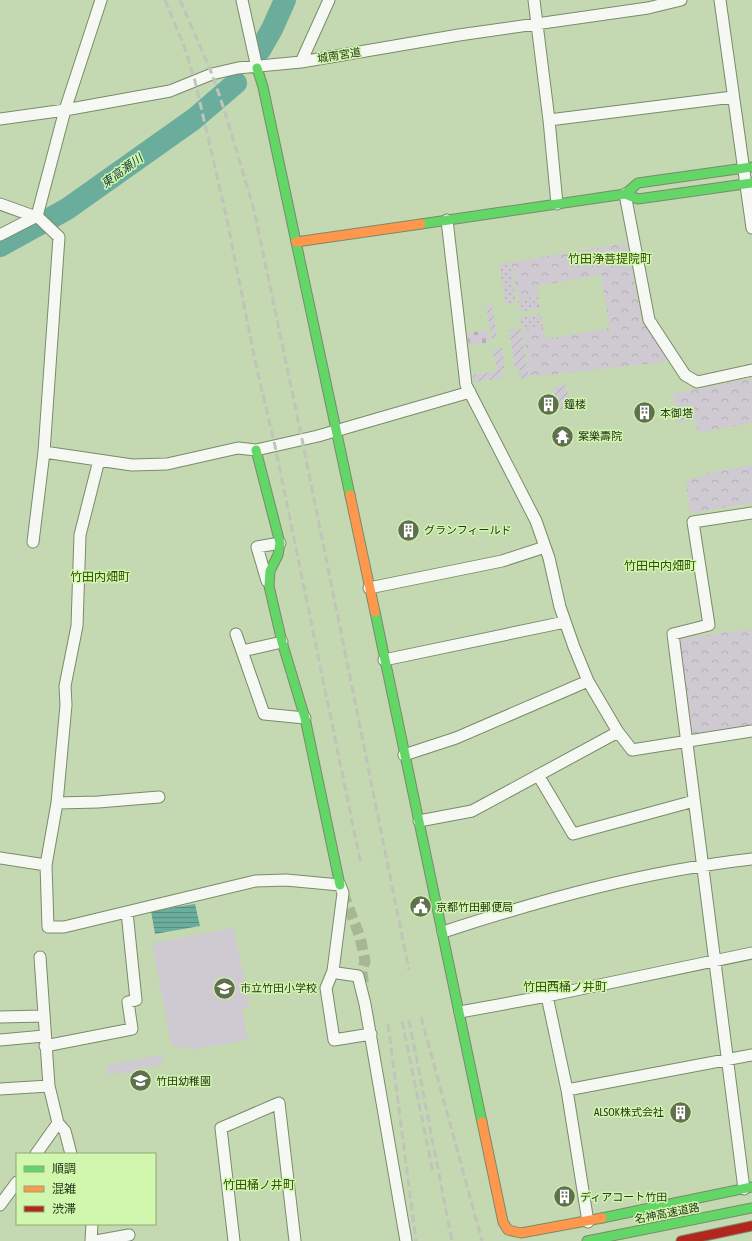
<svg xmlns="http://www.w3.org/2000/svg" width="752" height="1241" font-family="'Asap Condensed','Noto Sans JP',sans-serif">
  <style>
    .grass { fill: url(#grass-dots) }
    .forest { fill: url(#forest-crowns) }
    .cemetery { fill: url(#cemetery-stones) }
    .garden { fill: url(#garden-furrows) }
    .pitch { fill: #cfcad1 }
    .water { fill: url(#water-rules) }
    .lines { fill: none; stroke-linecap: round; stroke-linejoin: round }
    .river { stroke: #6aad9d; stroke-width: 22 }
    .street-tunnel { stroke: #a5b893; stroke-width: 11; stroke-dasharray: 11 5.5; stroke-linecap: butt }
    .street-casing { stroke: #7b8a6b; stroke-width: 13 }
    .fast-casing { stroke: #7b8a6b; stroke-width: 11 }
    .slow-casing { stroke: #7b8a6b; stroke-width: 11 }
    .jam-casing { stroke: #7b8a6b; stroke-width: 11 }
    .street { stroke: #f6f9f3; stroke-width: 11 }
    .fast { stroke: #63d668; stroke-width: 9 }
    .slow { stroke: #ff974d; stroke-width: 9 }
    .jam { stroke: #b3261e; stroke-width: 9 }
    .rail { stroke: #c0c4ba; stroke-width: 3; stroke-dasharray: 8 4; stroke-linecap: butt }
    .labels { text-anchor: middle; stroke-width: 3; stroke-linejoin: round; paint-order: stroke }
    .street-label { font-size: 11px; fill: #28371a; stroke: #d1f6ad }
    .poi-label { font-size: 11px; fill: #28371a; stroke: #d1f6ad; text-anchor: start }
    .water-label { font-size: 12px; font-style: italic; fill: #1b4341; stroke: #d1f6ad }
    .neighbourhood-label { font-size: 12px; fill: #324f03; stroke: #d1f6ad }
  </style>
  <defs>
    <pattern id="grass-dots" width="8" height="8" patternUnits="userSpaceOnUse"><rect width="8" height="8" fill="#cfcad1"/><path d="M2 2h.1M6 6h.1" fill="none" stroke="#b2aeb3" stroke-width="1.8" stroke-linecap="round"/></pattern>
    <pattern id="forest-crowns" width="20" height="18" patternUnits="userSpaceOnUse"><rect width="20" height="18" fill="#cfcad1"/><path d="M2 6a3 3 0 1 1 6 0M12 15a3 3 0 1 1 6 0" fill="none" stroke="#b2aeb3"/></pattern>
    <pattern id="cemetery-stones" width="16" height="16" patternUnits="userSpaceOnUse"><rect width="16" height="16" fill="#cfcad1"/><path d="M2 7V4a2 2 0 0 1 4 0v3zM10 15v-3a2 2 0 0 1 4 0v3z" fill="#b2aeb3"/></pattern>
    <pattern id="garden-furrows" width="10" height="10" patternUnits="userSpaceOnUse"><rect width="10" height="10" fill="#cfcad1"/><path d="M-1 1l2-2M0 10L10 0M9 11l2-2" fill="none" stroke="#b2aeb3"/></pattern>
    <pattern id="water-rules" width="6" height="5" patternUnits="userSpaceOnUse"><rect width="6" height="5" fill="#6aad9d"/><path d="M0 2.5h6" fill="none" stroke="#578e7f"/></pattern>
  </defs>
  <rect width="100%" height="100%" fill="#c4d8b1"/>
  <!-- grass -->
  <path class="grass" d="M510 262 516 302 506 304 499 264Z
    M538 296 540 308 520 312 518 300Z
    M541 314 543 326 522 329 520 317Z"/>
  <!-- forest -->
  <path class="forest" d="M626 243 642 320 667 359 664 362 530 377 523 330 543 326 546 339 610 328 601 275 537 286 538 296 518 299 511 262Z
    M752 378V423L698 433 696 420 677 423 673 394Z
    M752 465V503L690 513 686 480 706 476V473Z
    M752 629V727L698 735 690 731 679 644 683 638Z"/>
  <!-- cemetery -->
  <path class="cemetery" d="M488 330 490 342 469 346 467 333Z"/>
  <!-- garden -->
  <path class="garden" d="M486 305H492L497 338 492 339Z
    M521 328 529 377 520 379 519 368 515 369 509 330Z
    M502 348 505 369 501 370 503 378 474 382 473 375 497 371 493 349Z
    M566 385 571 408 558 410 554 387Z"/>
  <!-- pitch -->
  <path class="pitch" d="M234 928 249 1007 242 1009 248 1040 190 1050 189 1046 178 1048 171 1044 152 943Z
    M161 1055 163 1063 158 1066 141 1068V1071L125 1074 124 1072 108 1075 106 1065Z"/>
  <!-- water -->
  <path class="water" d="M195 904 200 926 155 934 151 911Z"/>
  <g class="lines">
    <!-- river -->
    <path class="river" d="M260 50 272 29 285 0
      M0 246 67 209 194 119 236 83"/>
    <!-- street-tunnel -->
    <path class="street-tunnel" d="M343 893 360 937 365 961 362 972 364 988"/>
    <defs>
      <path id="street" d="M242 0 257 68
        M534 0 549 120 557 204
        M720 0 752 228
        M301 62 329 0
        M0 119 65 110 170 91 212 74 238 68 301 62 459 35 648 8 681 0
        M549 120 733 97
        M625 194 649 320 685 375 697 382 752 370
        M0 204 39 218 59 237 44 452 33 542
        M447 220 466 385 536 521 549 558 560 607 574 647 588 681 618 732 632 750 752 731
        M0 235 37 216 65 110 101 0
        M44 452 132 465 167 464 238 448 256 450 318 436 470 392
        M99 460 80 535 77 626 65 686 66 705 57 803 46 865 48 927H64L255 881 286 880 340 885 343 893 333 971 326 988 334 1040 371 1034
        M267 581 257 547 280 543
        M369 588 502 561 545 547
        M236 634 264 714 305 718
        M242 651 282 642
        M384 660 565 622
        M404 755 456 738 588 681
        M538 775 573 834 694 801
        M57 803 98 802 159 797
        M419 821 472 811 618 732
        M0 858 46 865
        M443 932C544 899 646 871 752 859
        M333 971 337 973 358 976 365 1004 406 1241
        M547 996 567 1090 588 1222
        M460 1012 547 996 752 953
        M0 1017 43 1016
        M0 1040 44 1036
        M45 1046 132 1029 128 1002 136 1000 127 912
        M0 1089 49 1086
        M567 1090 752 1055
        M58 1123 65 1131 71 1154
        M36 1154 58 1123 49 1086 40 957
        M744 1189 673 634 709 625 693 522 752 513
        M0 1205 17 1182
        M91 1241 92 1224
        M96 1241 129 1235
        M234 1241 221 1128 279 1103 295 1241"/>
      <path id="fast" d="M257 68 263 87 350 495
        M625 194 638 183 752 167
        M421 224 625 194 638 199 752 183
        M256 450 280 543 278 555 270 571 269 586 282 642 305 718 340 885
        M375 612 482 1122
        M602 1218 752 1187
        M587 1241 752 1208"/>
      <path id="slow" d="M296 242 421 224
        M350 495 375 612
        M482 1122 503 1222 508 1230 521 1233 602 1218"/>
      <path id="jam" d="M681 1241 752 1226"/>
    </defs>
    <!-- street casing -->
    <use href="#street" class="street-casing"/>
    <!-- fast casing -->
    <use href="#fast" class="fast-casing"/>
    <!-- slow casing -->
    <use href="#slow" class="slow-casing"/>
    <!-- jam casing -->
    <use href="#jam" class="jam-casing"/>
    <!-- street -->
    <use href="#street" class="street"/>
    <!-- fast -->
    <use href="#fast" class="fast"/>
    <!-- slow -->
    <use href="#slow" class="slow"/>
    <!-- jam -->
    <use href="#jam" class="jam"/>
    <!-- rail -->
    <path class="rail" d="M165 0 184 46 195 81 226 215 256 365 275 446 361 865
      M180 0 212 74 225 112 254 210 302 439 409 970
      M421 1017 482 1241
      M409 1020 452 1241
      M402 1021 433 1172
      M388 1024 416 1241"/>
  </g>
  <!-- icons -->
  <defs>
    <symbol id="building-disc" viewBox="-11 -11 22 22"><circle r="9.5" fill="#5f6f4f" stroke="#d1f6ad"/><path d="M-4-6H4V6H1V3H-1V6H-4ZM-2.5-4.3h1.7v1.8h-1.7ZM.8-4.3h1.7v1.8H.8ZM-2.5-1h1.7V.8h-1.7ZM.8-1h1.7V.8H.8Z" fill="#fff"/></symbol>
    <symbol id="temple-disc" viewBox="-11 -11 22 22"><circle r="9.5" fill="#5f6f4f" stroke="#d1f6ad"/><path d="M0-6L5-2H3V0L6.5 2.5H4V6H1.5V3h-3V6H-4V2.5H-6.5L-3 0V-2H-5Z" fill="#fff"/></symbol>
    <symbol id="civic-disc" viewBox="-11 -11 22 22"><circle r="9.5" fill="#5f6f4f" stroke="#d1f6ad"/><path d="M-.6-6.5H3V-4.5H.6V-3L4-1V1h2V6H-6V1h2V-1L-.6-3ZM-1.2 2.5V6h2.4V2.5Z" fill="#fff"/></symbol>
    <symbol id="school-disc" viewBox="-11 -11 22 22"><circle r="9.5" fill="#5f6f4f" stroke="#d1f6ad"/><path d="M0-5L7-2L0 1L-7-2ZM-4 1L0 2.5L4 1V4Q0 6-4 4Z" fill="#fff"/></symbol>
  </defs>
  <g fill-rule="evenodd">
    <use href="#building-disc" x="536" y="392" width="25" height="25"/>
    <use href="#building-disc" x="632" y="400" width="25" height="25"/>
    <use href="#temple-disc" x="550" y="424" width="25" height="25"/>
    <use href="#building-disc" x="396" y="518" width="25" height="25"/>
    <use href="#civic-disc" x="408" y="894" width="25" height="25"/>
    <use href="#school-disc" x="212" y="976" width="25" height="25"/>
    <use href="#school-disc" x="128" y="1068" width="25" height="25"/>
    <use href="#building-disc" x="668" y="1100" width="25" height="25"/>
    <use href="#building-disc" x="552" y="1184" width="25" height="25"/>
  </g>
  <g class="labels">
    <!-- street labels -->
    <g class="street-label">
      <text transform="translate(339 55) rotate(-9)" y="4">城南宮道</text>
      <text transform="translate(667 1213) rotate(-11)" y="4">名神高速道路</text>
    </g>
    <!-- poi labels -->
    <g class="poi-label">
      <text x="564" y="408">鐘楼</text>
      <text x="660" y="417">本御塔</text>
      <text x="578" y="440">案樂壽院</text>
      <text x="424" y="534">グランフィールド</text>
      <text x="436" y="911">京都竹田郵便局</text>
      <text x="240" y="992">市立竹田小学校</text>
      <text x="156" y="1085">竹田幼稚園</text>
      <text x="664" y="1116" text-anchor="end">ALSOK株式会社</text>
      <text x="580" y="1201">ディアコート竹田</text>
    </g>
    <!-- water labels -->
    <g class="water-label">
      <text transform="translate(122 171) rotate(-36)" y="4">東高瀬川</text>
    </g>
    <!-- neighbourhood labels -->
    <g class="neighbourhood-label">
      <text x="610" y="263">竹田浄菩提院町</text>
      <text x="660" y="570">竹田中内畑町</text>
      <text x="100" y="581">竹田内畑町</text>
      <text x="565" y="991">竹田西桶ノ井町</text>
      <text x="259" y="1189">竹田桶ノ井町</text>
    </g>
  </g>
  <!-- legend -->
  <rect x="16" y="1153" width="140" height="72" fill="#d1f6ad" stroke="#8daa72"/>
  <rect x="24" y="1166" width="20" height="6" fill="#63d668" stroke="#8daa72"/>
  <text x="52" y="1173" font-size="12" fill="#28371a">順調</text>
  <rect x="24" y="1186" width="20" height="6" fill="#ff974d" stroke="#8daa72"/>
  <text x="52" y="1193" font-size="12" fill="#28371a">混雑</text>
  <rect x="24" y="1206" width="20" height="6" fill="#b3261e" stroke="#8daa72"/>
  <text x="52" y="1213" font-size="12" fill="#28371a">渋滞</text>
</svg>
